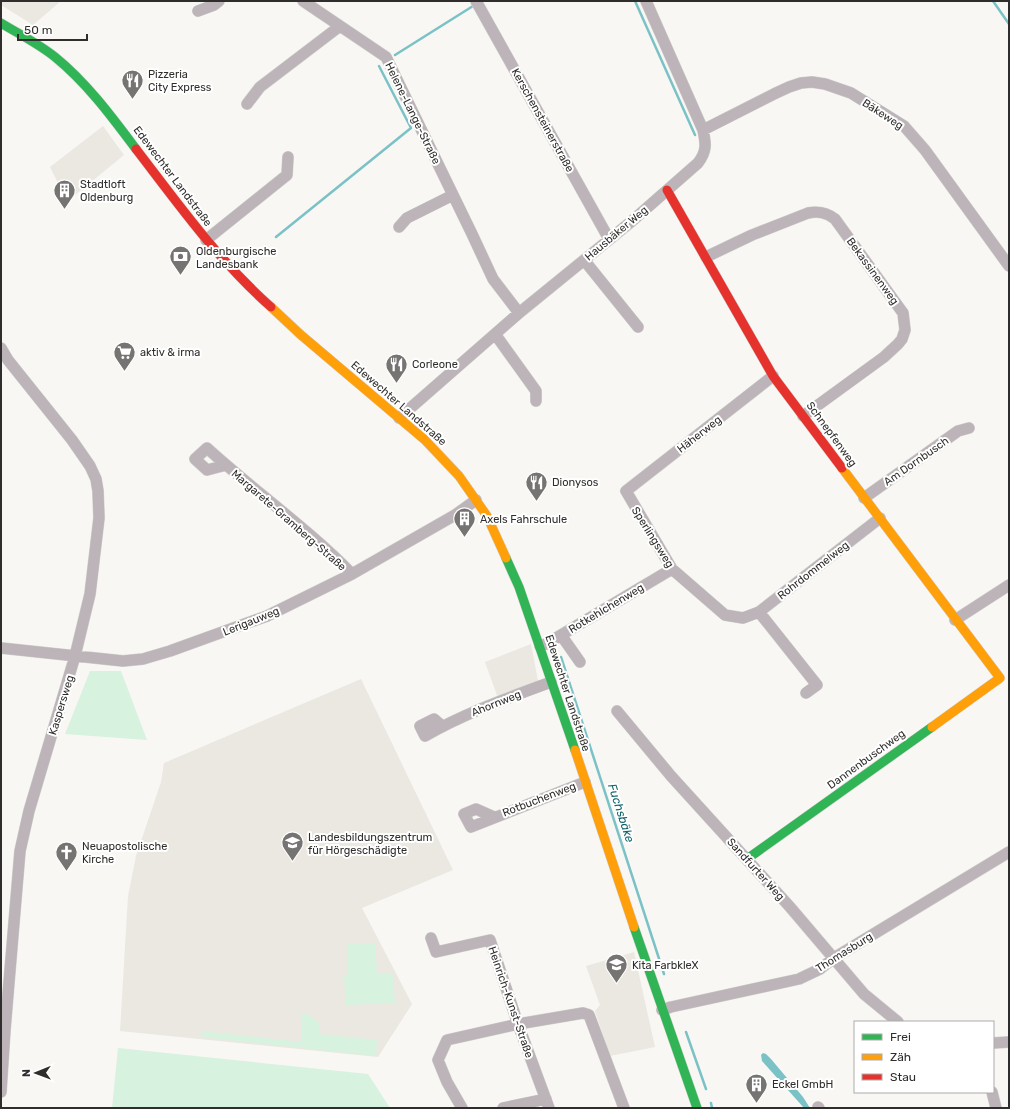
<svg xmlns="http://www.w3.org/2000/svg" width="1010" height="1109" font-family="Rubik,sans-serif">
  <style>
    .built { fill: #eae8e0 }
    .green { fill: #d7f2df }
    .water { fill: #7bc2c6 }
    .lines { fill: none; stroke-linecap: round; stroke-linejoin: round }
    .stream { stroke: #7bc2c6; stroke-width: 2.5 }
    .street-casing { stroke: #d3d3d1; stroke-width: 12 }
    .fast-casing { stroke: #d3d3d1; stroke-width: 10 }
    .slow-casing { stroke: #d3d3d1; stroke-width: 10 }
    .jam-casing { stroke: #d3d3d1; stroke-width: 10 }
    .street { stroke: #bcb4b8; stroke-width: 11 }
    .fast { stroke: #30b455; stroke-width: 9 }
    .slow { stroke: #ff9f0a; stroke-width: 9 }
    .jam { stroke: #e5322d; stroke-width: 9 }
    .labels { text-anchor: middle; stroke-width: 4; stroke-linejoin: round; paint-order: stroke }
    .poi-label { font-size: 11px; fill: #2f2e2c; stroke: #fff; text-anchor: start }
    .street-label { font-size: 11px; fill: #2f2e2c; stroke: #fff }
    .water-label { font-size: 12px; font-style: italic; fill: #0f6469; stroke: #fff }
  </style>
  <rect width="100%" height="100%" fill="#f8f7f4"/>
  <!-- built -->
  <path class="built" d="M1 1H61L33 25 1 5Z
    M103 126 124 155 69 200 63 193 50 167Z
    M531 644 539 686 499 701 485 662Z
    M361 679 453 870 362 908 412 1004 378 1057 120 1031 128 896 136 856 161 782 164 763Z
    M634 952 655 1047 610 1056 595 1011 600 1005 586 966Z"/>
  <!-- green -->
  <path class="green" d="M90 671H121L147 740 65 734Z
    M375 943 377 974 393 973 395 1003 346 1005 344 975H348L347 944Z
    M301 1014H308L319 1023 320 1034 377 1040 376 1056 201 1037 202 1031 302 1042Z
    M118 1048 368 1074 390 1108H112Z"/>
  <!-- water -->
  <path class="water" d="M763 1053 766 1054 771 1059 803 1097 810 1108H804L762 1061 761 1055Z"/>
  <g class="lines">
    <!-- stream -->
    <path class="stream" d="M635 1 695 135
      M993 1 1009 24
      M395 55 473 6
      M276 237 411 128 379 66
      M561 657 664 974
      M686 1032 706 1089
      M711 1103 712 1108"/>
    <defs>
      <path id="street" d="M303 1 386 57 472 234 493 279 519 313
        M476 1 609 239
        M198 11 214 5 219 1
        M247 104 260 87 340 26
        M703 130 776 93 789 87 801 83 812 82 825 84 851 93 904 126 925 150 1009 266
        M399 227 407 218 453 195
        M206 240 287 175 288 157
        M706 257 752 235 808 213C818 211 826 212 835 219L903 313 905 330 902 339 898 344 884 357 803 416
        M584 260 638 327
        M495 334 536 391V401
        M1 348 8 360 72 440 90 466 96 479 98 491 99 518 90 594 75 656 29 811 20 851 5 1030 1 1092
        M773 376 626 491 672 569 725 615 743 618 759 612 880 518
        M399 418 519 313 632 221 698 163C707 151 706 144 703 130L646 1
        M226 465 207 470 195 459 207 448C254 491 307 528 352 574
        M864 498 958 431 969 428
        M759 612 817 685 806 693
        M955 620 1009 585
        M561 635 580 662
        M540 646 546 644 672 569
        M1 648 123 661 143 659 170 651 267 616 352 574 455 515 476 500
        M617 711 671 776 790 907 864 994 898 1022
        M442 726 434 719 420 726 425 736C465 713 508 698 551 682
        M494 817 476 809 464 814 471 827 585 782
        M431 938 436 952 490 940 518 1024 549 1108
        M662 1010 671 1007 799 979 820 969 834 958 1009 852
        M993 1043 1009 1042
        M992 1092 996 1108
        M818 1107 819 1108
        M462 1108 447 1082 438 1060 447 1040 518 1024 583 1013 589 1015 624 1108
        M503 1108 546 1099"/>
      <path id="fast" d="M1 23C19 34 39 44 55 57 87 83 112 117 136 149
        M506 558 519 587 575 750
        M747 859 932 727
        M634 927 697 1108"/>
      <path id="slow" d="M271 307 301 335 425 440 459 476 487 516 506 558
        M842 468 1000 678 932 727
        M575 750 634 927"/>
      <path id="jam" d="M136 149C179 205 218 260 271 307
        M667 190 773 376 842 468"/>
    </defs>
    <!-- street casing -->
    <use href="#street" class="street-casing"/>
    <!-- fast casing -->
    <use href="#fast" class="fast-casing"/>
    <!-- slow casing -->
    <use href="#slow" class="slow-casing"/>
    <!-- jam casing -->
    <use href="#jam" class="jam-casing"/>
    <!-- street -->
    <use href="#street" class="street"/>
    <!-- fast -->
    <use href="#fast" class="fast"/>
    <!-- slow -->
    <use href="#slow" class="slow"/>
    <!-- jam -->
    <use href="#jam" class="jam"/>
  </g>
  <!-- icons -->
  <defs>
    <symbol id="restaurant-pin" viewBox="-11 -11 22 30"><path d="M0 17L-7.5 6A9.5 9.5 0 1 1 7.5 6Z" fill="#757472" stroke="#fff"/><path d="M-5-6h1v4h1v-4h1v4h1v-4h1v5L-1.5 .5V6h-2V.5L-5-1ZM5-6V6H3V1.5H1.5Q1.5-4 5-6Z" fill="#fff"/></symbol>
    <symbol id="building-pin" viewBox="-11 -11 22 30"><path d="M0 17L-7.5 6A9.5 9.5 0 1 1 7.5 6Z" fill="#757472" stroke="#fff"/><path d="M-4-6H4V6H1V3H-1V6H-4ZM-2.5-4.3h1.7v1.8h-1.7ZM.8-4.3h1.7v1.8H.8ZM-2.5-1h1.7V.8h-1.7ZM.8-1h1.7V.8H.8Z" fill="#fff"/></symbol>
    <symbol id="bank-pin" viewBox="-11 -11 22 30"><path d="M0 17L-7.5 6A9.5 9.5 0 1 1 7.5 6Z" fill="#757472" stroke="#fff"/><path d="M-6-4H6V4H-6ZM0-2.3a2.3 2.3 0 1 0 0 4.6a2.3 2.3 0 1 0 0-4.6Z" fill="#fff"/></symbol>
    <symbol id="supermarket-pin" viewBox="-11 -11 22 30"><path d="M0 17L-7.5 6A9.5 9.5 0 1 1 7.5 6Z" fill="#757472" stroke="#fff"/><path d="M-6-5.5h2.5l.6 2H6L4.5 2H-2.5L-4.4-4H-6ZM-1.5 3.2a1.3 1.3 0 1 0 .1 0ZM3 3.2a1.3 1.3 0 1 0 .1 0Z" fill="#fff"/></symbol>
    <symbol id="school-pin" viewBox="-11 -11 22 30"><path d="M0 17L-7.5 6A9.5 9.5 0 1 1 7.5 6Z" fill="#757472" stroke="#fff"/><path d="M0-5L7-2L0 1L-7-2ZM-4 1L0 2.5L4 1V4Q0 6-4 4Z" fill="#fff"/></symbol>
    <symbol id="church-pin" viewBox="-11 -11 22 30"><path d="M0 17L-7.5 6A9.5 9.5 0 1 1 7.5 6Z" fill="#757472" stroke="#fff"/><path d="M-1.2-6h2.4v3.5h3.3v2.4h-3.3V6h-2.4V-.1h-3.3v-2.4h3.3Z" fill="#fff"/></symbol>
  </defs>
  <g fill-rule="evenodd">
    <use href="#restaurant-pin" x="120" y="68" width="25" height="34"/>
    <use href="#building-pin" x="52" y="178" width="25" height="34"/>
    <use href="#bank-pin" x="168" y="244" width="25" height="34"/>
    <use href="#supermarket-pin" x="112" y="340" width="25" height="34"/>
    <use href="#restaurant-pin" x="384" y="352" width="25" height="34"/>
    <use href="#restaurant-pin" x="524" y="470" width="25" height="34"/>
    <use href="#building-pin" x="452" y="506" width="25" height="34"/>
    <use href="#school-pin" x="280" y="830" width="25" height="34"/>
    <use href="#church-pin" x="54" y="840" width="25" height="34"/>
    <use href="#school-pin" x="604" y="952" width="25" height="34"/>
    <use href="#building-pin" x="744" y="1072" width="25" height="34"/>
  </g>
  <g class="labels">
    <!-- poi labels -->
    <g class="poi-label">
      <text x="148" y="78">Pizzeria<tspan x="148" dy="13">City Express</tspan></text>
      <text x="80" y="188">Stadtloft<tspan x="80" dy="13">Oldenburg</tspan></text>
      <text x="196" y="255">Oldenburgische<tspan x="196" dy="13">Landesbank</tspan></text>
      <text x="140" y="356">aktiv &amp; irma</text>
      <text x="412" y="368">Corleone</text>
      <text x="552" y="486">Dionysos</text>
      <text x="480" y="523">Axels Fahrschule</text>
      <text x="308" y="841">Landesbildungszentrum<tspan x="308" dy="13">für Hörgeschädigte</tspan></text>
      <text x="82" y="850">Neuapostolische<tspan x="82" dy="13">Kirche</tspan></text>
      <text x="632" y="969">Kita FarbkleX</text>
      <text x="772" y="1088">Eckel GmbH</text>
    </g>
    <!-- street labels -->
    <g class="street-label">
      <text transform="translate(413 113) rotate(64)" y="4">Helene-Lange-Straße</text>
      <text transform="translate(883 114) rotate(33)" y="4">Bäkeweg</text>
      <text transform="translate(543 120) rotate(61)" y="4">Kerschensteinerstraße</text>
      <text transform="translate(173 176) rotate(53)" y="4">Edewechter Landstraße</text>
      <text transform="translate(616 233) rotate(-40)" y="4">Hausbäker Weg</text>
      <text transform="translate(873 271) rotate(54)" y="4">Bekassinenweg</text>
      <text transform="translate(399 403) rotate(41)" y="4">Edewechter Landstraße</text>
      <text transform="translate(699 434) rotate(-38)" y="4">Häherweg</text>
      <text transform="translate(832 434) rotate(54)" y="4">Schnepfenweg</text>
      <text transform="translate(916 461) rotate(-35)" y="4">Am Dornbusch</text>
      <text transform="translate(289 520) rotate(41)" y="4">Margarete-Gramberg-Straße</text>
      <text transform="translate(653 537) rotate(58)" y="4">Sperlingsweg</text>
      <text transform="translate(813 570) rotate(-38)" y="4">Rohrdommelweg</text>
      <text transform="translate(606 608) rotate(-31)" y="4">Rotkehlchenweg</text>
      <text transform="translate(251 621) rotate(-22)" y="4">Lerigauweg</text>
      <text transform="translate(568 693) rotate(72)" y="4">Edewechter Landstraße</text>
      <text transform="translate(496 703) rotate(-22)" y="4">Ahornweg</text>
      <text transform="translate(61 705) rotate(-73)" y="4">Kaspersweg</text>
      <text transform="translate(866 759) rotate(-36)" y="4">Dannenbuschweg</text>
      <text transform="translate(539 799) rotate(-21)" y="4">Rotbuchenweg</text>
      <text transform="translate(756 869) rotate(48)" y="4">Sandfurter Weg</text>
      <text transform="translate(844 952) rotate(-32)" y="4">Thomasburg</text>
      <text transform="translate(511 1002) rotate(71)" y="4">Heinrich-Kunst-Straße</text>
    </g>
    <!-- water labels -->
    <g class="water-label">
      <text transform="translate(621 813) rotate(72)" y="4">Fuchsbäke</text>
    </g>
  </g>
  <!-- border -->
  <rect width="1010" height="1109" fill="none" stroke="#2f2e2c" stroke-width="4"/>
  <!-- legend -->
  <rect x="854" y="1021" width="140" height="72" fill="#ffffff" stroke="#acabab"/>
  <rect x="862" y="1034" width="20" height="6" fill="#30b455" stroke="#acabab"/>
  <text x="890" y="1041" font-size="12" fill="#2f2e2c">Frei</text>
  <rect x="862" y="1054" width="20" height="6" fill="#ff9f0a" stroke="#acabab"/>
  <text x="890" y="1061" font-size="12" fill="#2f2e2c">Zäh</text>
  <rect x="862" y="1074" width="20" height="6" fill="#e5322d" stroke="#acabab"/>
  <text x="890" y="1081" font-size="12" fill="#2f2e2c">Stau</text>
  <!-- north arrow -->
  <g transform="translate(36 1073) rotate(269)" stroke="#ffffff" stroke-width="3" paint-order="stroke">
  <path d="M0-3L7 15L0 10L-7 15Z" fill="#2f2e2c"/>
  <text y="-6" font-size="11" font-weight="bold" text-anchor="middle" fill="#2f2e2c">N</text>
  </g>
  <!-- scale -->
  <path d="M18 34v6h69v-6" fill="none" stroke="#2f2e2c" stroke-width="2"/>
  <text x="24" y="34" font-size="12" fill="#2f2e2c" stroke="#ffffff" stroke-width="3" paint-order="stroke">50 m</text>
</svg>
